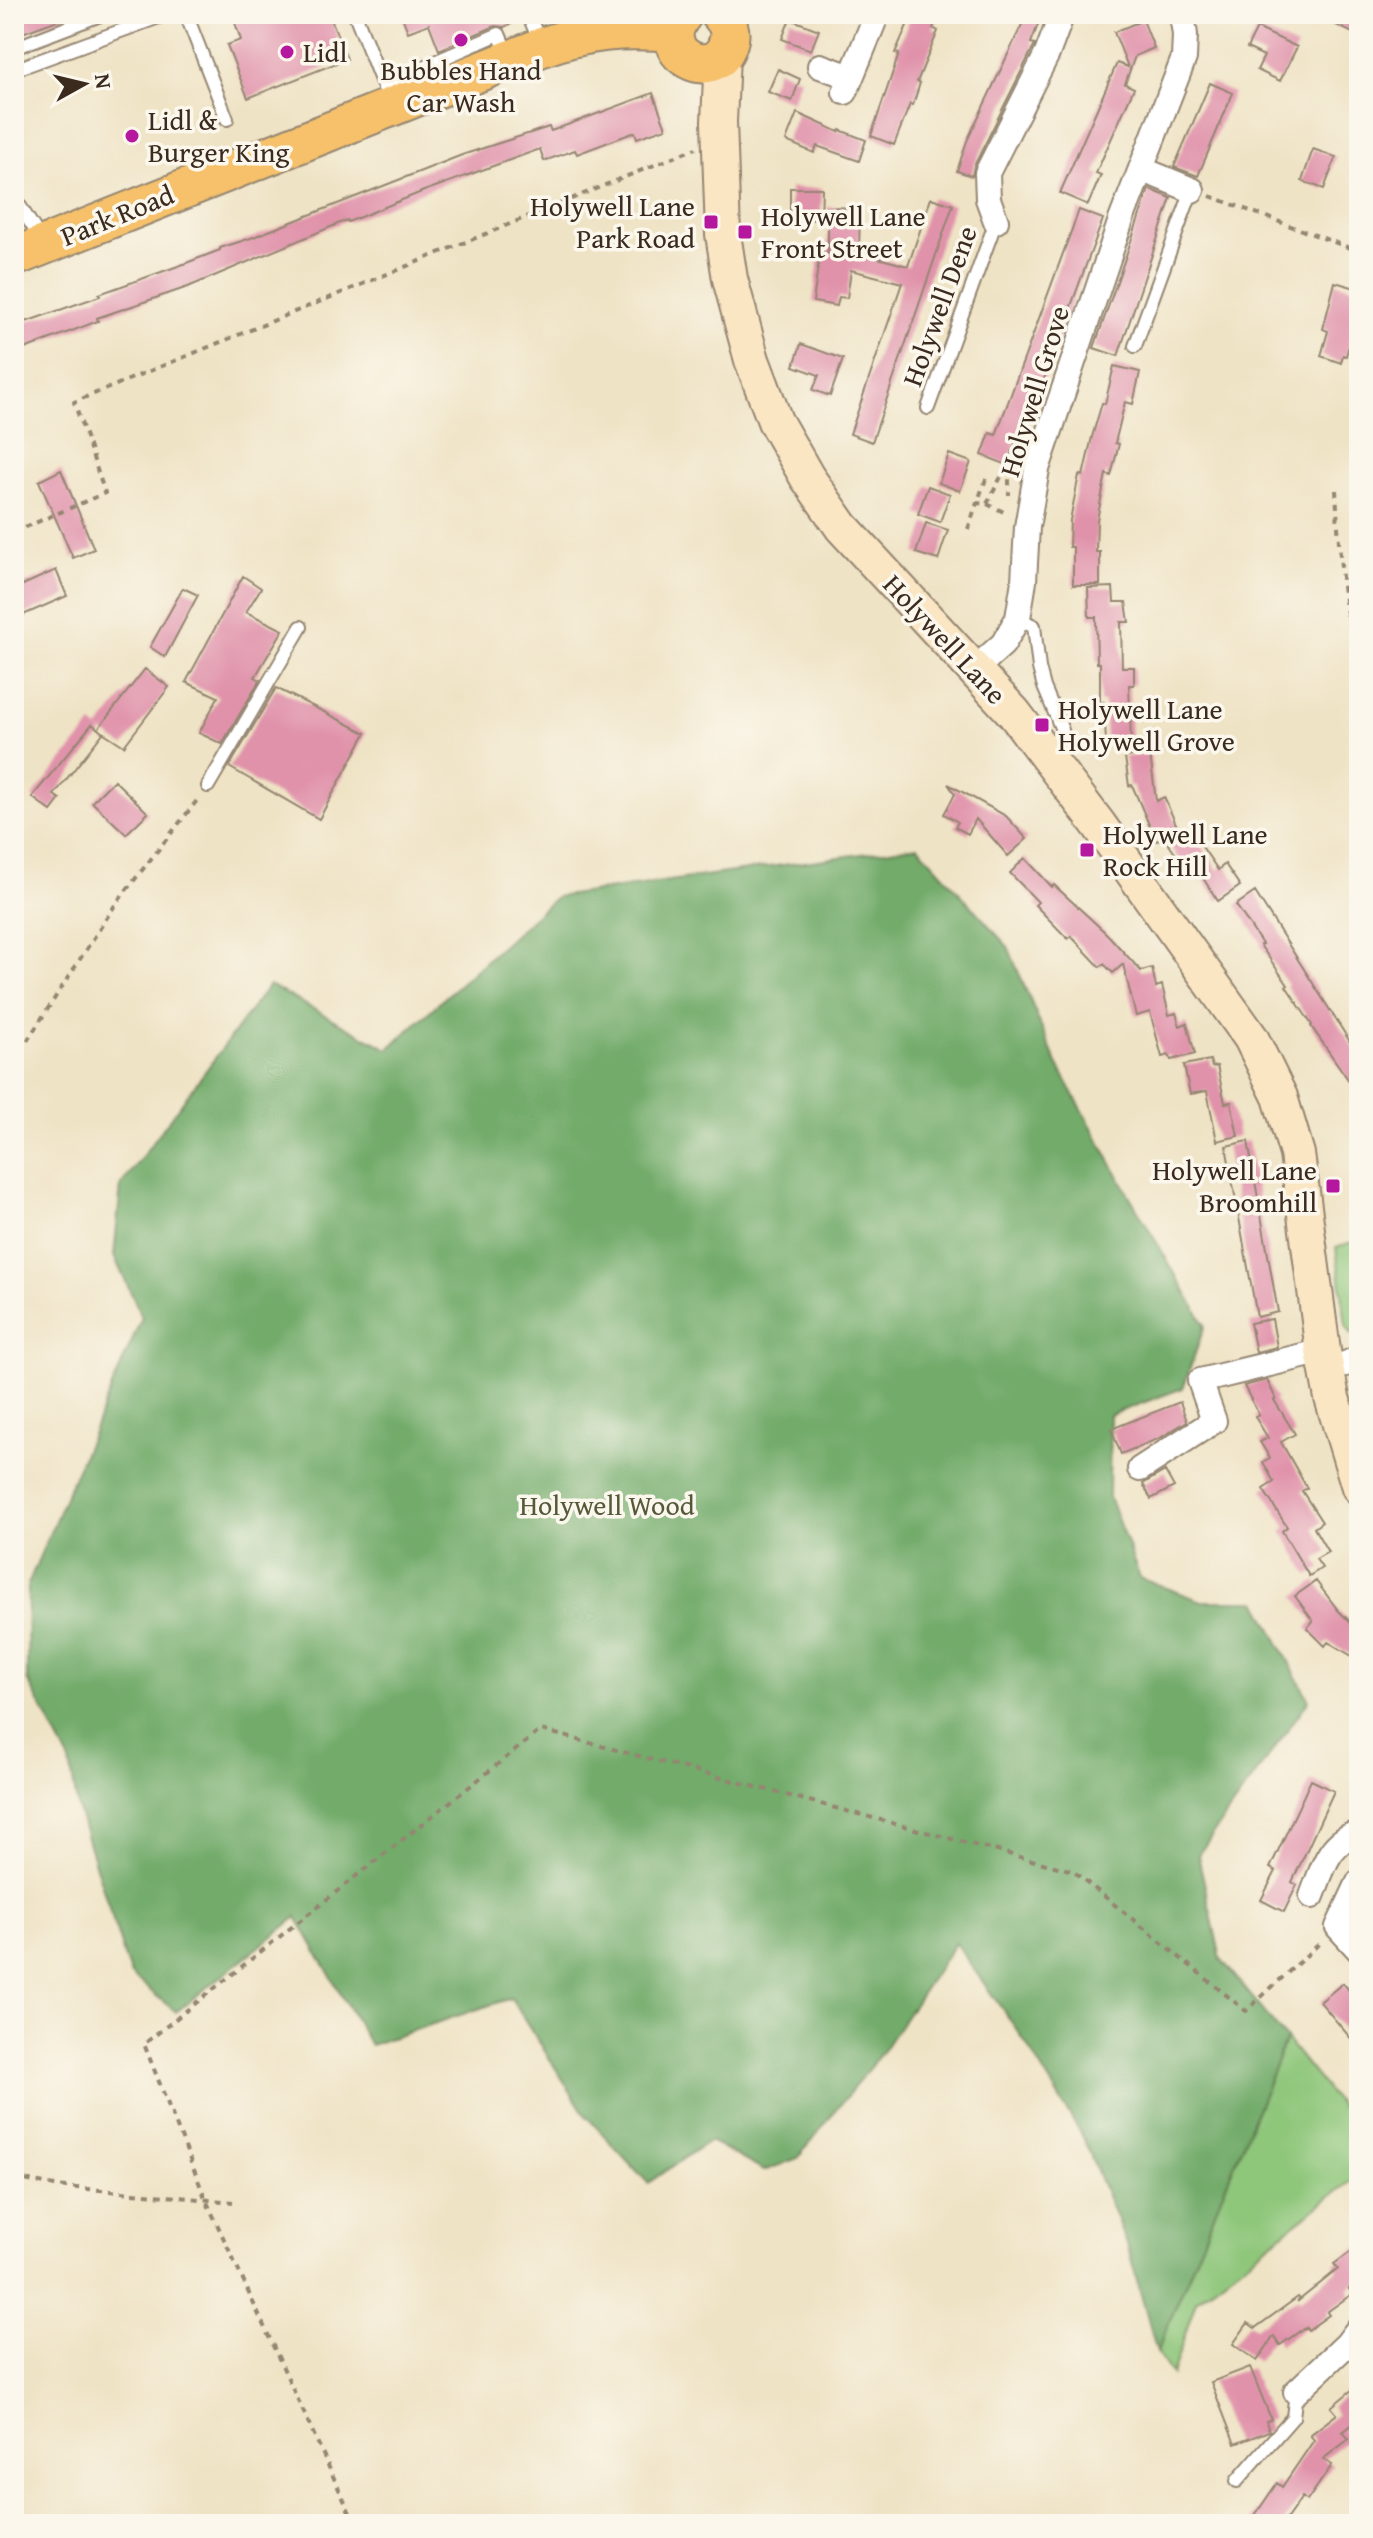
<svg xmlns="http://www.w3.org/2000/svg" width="1373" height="2538" font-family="'Gentium Book Plus',serif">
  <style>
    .green { fill: #8ec67a; stroke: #64784c; stroke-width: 2 }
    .forest { fill: #72ab6a; stroke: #566a44; stroke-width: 2 }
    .building { fill: #e092aa }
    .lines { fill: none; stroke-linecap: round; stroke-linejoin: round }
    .lane-casing { stroke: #958672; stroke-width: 16 }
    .street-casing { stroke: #958672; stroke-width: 28 }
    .secondary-casing { stroke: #958672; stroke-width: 38 }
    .primary-casing { stroke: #958672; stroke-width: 42 }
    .path { stroke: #958672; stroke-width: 4; stroke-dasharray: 6 6; stroke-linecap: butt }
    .lane { stroke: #fff; stroke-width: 12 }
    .street { stroke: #fff; stroke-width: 24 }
    .secondary { stroke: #fbe6c4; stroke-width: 34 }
    .primary { stroke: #f6c16b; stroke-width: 38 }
    .poi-dot { fill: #b5179e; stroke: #fbf7ec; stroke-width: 3 }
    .labels { text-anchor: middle; stroke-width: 7; stroke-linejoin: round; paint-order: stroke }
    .poi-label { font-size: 28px; fill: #3b2a1e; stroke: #fbf7ec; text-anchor: start }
    .street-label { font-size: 28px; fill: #3b2a1e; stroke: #fbf7ec }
    .park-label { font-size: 28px; fill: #54593a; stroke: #fbf7ec }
  </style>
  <rect width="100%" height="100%" fill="#fbf7ec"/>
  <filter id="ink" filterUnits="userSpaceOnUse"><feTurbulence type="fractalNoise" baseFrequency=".0125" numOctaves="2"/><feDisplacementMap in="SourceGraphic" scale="16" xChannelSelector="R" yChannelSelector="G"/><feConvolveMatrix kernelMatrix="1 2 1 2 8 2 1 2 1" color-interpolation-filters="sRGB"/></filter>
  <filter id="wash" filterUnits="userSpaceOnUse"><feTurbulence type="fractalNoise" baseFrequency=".006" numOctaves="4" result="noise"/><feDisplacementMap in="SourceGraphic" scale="32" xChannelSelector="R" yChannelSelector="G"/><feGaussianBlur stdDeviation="1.8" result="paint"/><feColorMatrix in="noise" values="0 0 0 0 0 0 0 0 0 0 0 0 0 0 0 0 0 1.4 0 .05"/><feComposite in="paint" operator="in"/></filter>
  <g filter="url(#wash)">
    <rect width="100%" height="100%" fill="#efe3c5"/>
    <!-- green -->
    <path class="green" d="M1359 1240V1339L1351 1333 1346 1325 1336 1247Z
      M1286 2039 1359 2130V2175L1196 2300 1172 2375 1157 2352Z"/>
    <!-- forest -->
    <path class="forest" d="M918 846 1008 947 1056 1062 1129 1195 1205 1325 1183 1388 1110 1415 1109 1497 1140 1578 1202 1601H1257L1309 1700 1198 1855 1221 1959 1286 2039 1157 2352 1127 2244 1083 2137 1020 2034 955 1943 882 2052 798 2158 764 2171 709 2141 648 2183 586 2116 511 1998 370 2045 297 1917 176 2012 130 1974 78 1810 70 1762 27 1679 28 1584 142 1317 114 1256 121 1185 269 985 388 1049 556 897Z"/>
    <g id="blocks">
      <!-- building -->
      <path class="building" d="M14 14H68L69 16 14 36Z
        M232 14H329L347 59 248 98 227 45 241 40Z
        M401 14H519L521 20 504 27 495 26 439 50 429 24 408 32Z
        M912 14H939L933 28 938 31 917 82 920 83 913 105 910 104 894 145 871 136 899 54 895 53Z
        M1027 14H1042L1031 43 1035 44 974 166 972 176 957 171 967 141Z
        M1313 14H1359V36Z
        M790 19 819 30 811 50 782 39Z
        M1143 20 1154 48 1135 56 1125 84 1134 88 1096 173 1101 175 1088 205 1060 193 1117 63 1128 67 1114 32Z
        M1257 28 1297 47 1280 81 1257 70 1264 56 1247 48Z
        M778 69 800 79 792 101 768 92Z
        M1210 83 1233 93 1198 176 1174 167Z
        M653 93 666 128 637 138 635 132 577 154 575 150 544 161 540 149 424 191 348 222 347 220 188 287 97 318 98 321 14 353V326L100 296 99 294 181 265 220 250V248L251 238 462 155 549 127 551 131Z
        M797 113 839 132 840 130 866 140 859 161 817 146 814 153 786 141Z
        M1313 149 1336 157 1324 189 1302 181Z
        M790 188H822L821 220 790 219Z
        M1149 189 1171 198 1118 356 1094 348Z
        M931 198 953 205 872 442 850 434 902 283 851 270 847 298 839 297 837 306 813 302 820 252 828 253V207L860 208 859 253 908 266Z
        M1079 210 1103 219 1029 420 1024 432 1020 431 1007 465 982 455 990 433 996 435Z
        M1335 282 1359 289V303L1353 321 1356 322 1346 356 1343 355 1341 363 1321 356 1328 331 1323 329Z
        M801 344 843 359 830 396 813 390 819 375 794 366Z
        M1114 366 1140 372 1133 404 1125 402 1115 443 1119 444 1111 476 1106 474 1097 520 1096 552H1100V585H1073V547H1069L1070 520 1079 475 1083 476 1092 437 1102 403 1105 404Z
        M949 454 971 462 960 491 939 483Z
        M61 470 94 549 73 558 39 481Z
        M928 486 950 494 940 522 918 514Z
        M926 523 948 530 938 560 916 553Z
        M56 570 67 596 14 619V589Z
        M243 576 261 588 246 612 283 630 255 677 260 680 222 744 199 733 218 697 186 682Z
        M1113 587 1114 602H1126L1129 622H1121L1122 667H1134V685H1129L1131 742 1106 743 1104 702H1100V663H1097L1096 617H1089L1088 588Z
        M183 588 198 595 165 657 150 647Z
        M145 669 169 687 124 746 98 729Z
        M276 688 366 733 319 819 229 767Z
        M92 724 103 733 54 795 60 799 51 811 32 797Z
        M1150 754 1156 801 1164 797 1184 842 1194 835 1218 870 1225 864 1240 886 1218 901 1195 866 1196 869 1188 873 1160 831V840L1156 841 1132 785 1129 786 1125 757Z
        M114 780 148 813 126 834 92 802Z
        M948 784 1006 816 1027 839 1008 856 976 819 968 834 955 827 958 822 944 814 955 794Z
        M1025 858 1052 887 1054 885 1107 934 1141 971 1152 968 1156 987 1162 985 1169 1015 1176 1013 1180 1026 1187 1023 1195 1054 1171 1060 1169 1055 1162 1057 1150 1012 1136 1016 1123 964 1113 973 1104 964 1100 967 1071 936 1068 939 1035 905 1038 902 1010 873Z
        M1255 892 1359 1056V1095L1311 1026 1312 1025 1286 986 1288 985 1260 945 1262 944 1236 905Z
        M1210 1060 1212 1067 1217 1066 1225 1103 1231 1102 1238 1136 1217 1141 1207 1091 1190 1094 1184 1065Z
        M1248 1141 1278 1312 1257 1317 1226 1146Z
        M1272 1319 1277 1347 1256 1352 1250 1323Z
        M1267 1380 1276 1399 1274 1400 1295 1434 1281 1442 1307 1488 1302 1491 1322 1522 1314 1528 1328 1552 1316 1559 1322 1568 1309 1576 1282 1531 1287 1527 1263 1489 1274 1482 1263 1462 1270 1458 1260 1442 1268 1438 1255 1417 1259 1415 1244 1386Z
        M1180 1402 1187 1421 1160 1438 1121 1454 1111 1429Z
        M1165 1471 1174 1487 1151 1499 1143 1484Z
        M1316 1581 1338 1610 1359 1631V1660L1328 1642 1325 1646 1307 1628 1313 1621 1295 1596Z
        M1311 1780 1334 1791 1292 1882 1297 1885 1284 1912 1261 1900 1276 1871 1270 1868Z
        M1343 1983 1359 2002V2048L1320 2002Z
        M1359 2246V2281L1349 2289 1352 2294 1327 2312 1329 2315 1308 2330 1306 2327 1280 2345 1274 2336 1257 2361 1233 2344 1248 2323 1255 2328 1298 2297 1300 2299 1297 2302 1338 2269 1334 2264Z
        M1250 2367 1271 2419 1266 2421 1269 2431 1235 2444 1211 2382Z
        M1359 2384V2419L1343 2432 1349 2439 1323 2459 1332 2465 1307 2501 1302 2497 1283 2524H1249L1277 2483 1282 2487 1314 2440 1310 2435 1337 2414 1331 2407Z"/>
    </g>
  </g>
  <g filter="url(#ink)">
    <use href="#blocks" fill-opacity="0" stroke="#958672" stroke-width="2"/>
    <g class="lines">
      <defs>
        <path id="lane" d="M186 14 227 119
          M355 14 386 93
          M528 14 541 44
          M14 48 103 14
          M14 70 167 14
          M384 87 430 64 499 34 508 55
          M14 197 42 241
          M14 227 19 251
          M1135 346 1192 190
          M928 408 996 221
          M1018 618 1034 626 1039 668 1044 687 1062 730 1061 736 1046 749
          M208 786 301 627
          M1237 2481 1293 2417 1296 2392"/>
        <path id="street" d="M820 66 851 77
          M845 92 877 14
          M1141 169 1192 190
          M996 221 988 199 987 173 1047 54 1062 14
          M974 670 1003 644 1018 618 1024 581 1027 527 1037 469 1121 220 1184 58 1185 35 1182 14
          M1327 1372 1359 1358
          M1140 1469 1214 1421 1200 1381 1323 1351
          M1359 1882 1338 1927 1359 1950
          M1312 1896C1322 1870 1329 1840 1359 1833
          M1296 2392 1347 2344 1359 2328"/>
        <path id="secondary" d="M722 55 719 122 723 234 730 279 752 360 775 421 807 477 842 527 1014 713 1099 825 1251 1038 1280 1097 1297 1154 1323 1351 1332 1398 1359 1487"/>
        <path id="primary" d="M683 14C650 53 715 86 728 43 732 32 728 22 720 14
          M14 257 542 47C590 30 623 28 674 32"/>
      </defs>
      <!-- lane casing -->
      <use href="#lane" class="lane-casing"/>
      <!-- street casing -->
      <use href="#street" class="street-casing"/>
      <!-- secondary casing -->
      <use href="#secondary" class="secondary-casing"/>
      <!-- primary casing -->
      <use href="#primary" class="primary-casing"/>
      <!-- path -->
      <path class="path" d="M1210 196 1358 251
        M986 479 977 503 987 504 1004 471 1009 474V495
        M1336 490C1339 543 1341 610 1359 659
        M987 504 1008 514
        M968 529 977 503
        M14 532 105 493 74 402 696 148
        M14 1061 117 902 199 798
        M14 2178 55 2186 233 2202
        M355 2524 206 2200 144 2044 541 1730 1073 1871 1246 2011 1321 1942"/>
      <!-- lane -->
      <use href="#lane" class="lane"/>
      <!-- street -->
      <use href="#street" class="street"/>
      <!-- secondary -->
      <use href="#secondary" class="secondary"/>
      <!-- primary -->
      <use href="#primary" class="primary"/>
    </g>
  </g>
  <!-- markers -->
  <g class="poi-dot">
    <circle cx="461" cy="40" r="8"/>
    <circle cx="287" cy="52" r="8"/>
    <circle cx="132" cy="136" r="8"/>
    <rect x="703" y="214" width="16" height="16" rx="4"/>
    <rect x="737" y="224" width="16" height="16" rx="4"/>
    <rect x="1034" y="717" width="16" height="16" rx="4"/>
    <rect x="1079" y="842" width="16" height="16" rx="4"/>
    <rect x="1325" y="1178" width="16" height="16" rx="4"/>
  </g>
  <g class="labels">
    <!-- poi labels -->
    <g class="poi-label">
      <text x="303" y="62">Lidl</text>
      <text x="461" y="80" text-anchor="middle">Bubbles Hand<tspan x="461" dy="32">Car Wash</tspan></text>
      <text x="148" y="130">Lidl &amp;<tspan x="148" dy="32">Burger King</tspan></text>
      <text x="695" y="216" text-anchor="end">Holywell Lane<tspan x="695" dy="32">Park Road</tspan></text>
      <text x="761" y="226">Holywell Lane<tspan x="761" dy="32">Front Street</tspan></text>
      <text x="1058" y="719">Holywell Lane<tspan x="1058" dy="32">Holywell Grove</tspan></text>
      <text x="1103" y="844">Holywell Lane<tspan x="1103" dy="32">Rock Hill</tspan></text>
      <text x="1317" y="1180" text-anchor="end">Holywell Lane<tspan x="1317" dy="32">Broomhill</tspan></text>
    </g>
    <!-- street labels -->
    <g class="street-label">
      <text transform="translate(117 215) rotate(-22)" y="10">Park Road</text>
      <text transform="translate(939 306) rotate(-70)" y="10">Holywell Dene</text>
      <text transform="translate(1034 391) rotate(-73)" y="10">Holywell Grove</text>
      <text transform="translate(945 639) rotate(47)" y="10">Holywell Lane</text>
    </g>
    <!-- park labels -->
    <g class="park-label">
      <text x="607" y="1515">Holywell Wood</text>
    </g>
  </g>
  <!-- margin -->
  <rect width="1373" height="2538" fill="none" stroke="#fbf7ec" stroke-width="48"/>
  <!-- north arrow -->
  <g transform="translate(84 84) rotate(82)" stroke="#fbf7ec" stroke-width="6" paint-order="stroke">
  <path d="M0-6L14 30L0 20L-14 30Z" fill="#3b2a1e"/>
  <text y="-12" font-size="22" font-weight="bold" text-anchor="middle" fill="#3b2a1e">N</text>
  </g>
</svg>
